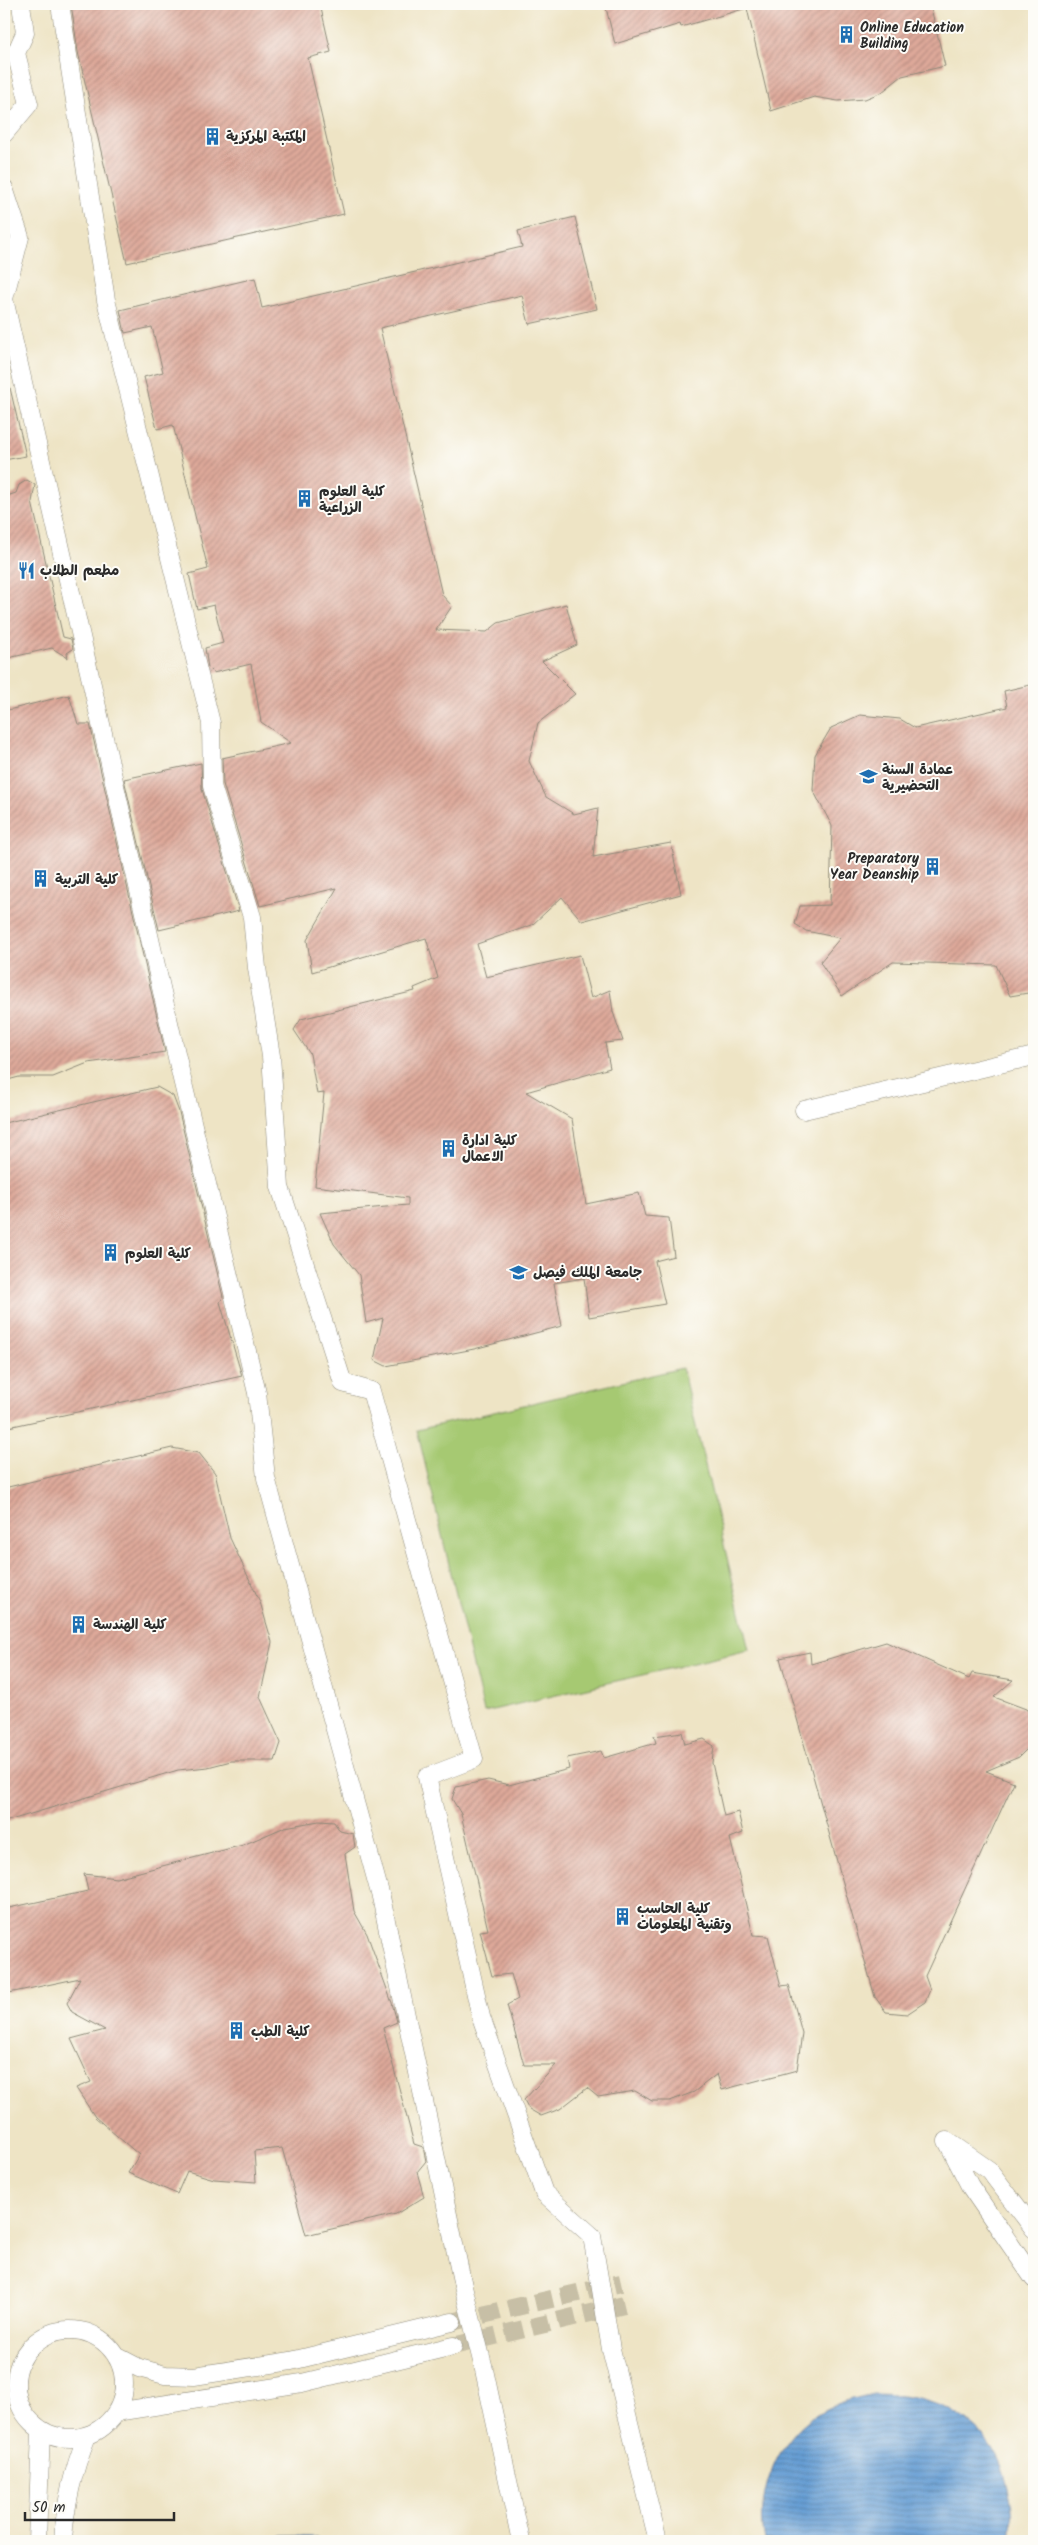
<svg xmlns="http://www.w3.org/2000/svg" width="1038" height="2545" font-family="Kalam,'Playpen Sans Arabic',sans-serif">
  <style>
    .green { fill: #a6c972; stroke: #687a4e }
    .water { fill: url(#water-rules); stroke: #486480 }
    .building { fill: url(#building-hatch) }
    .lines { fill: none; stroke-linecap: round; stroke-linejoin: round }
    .street-tunnel { stroke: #c7bfa6; stroke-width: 18; stroke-dasharray: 18 9; stroke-linecap: butt }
    .street-casing { stroke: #8c8878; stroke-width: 19 }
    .street { stroke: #fff; stroke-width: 18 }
    .labels { text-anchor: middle; stroke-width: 4; stroke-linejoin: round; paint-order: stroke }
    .poi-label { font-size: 14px; font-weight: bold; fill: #2b2b2b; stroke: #fdfcf7; text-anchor: start }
  </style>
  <defs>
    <pattern id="water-rules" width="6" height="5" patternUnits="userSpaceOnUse" patternTransform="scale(1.25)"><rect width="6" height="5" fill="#669ed4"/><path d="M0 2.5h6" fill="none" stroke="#5481ac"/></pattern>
    <pattern id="building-hatch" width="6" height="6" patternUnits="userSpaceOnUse" patternTransform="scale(1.25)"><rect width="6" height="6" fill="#dea99a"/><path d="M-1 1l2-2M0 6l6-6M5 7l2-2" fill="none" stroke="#b48a7e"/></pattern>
  </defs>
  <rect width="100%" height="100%" fill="#fdfcf7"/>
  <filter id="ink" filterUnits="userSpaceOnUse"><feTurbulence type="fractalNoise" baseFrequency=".02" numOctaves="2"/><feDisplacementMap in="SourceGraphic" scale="10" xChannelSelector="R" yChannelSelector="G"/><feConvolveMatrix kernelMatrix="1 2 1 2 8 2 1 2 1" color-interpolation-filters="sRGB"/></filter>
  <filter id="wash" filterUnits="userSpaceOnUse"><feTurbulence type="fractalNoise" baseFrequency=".0096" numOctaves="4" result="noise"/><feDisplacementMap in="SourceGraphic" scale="20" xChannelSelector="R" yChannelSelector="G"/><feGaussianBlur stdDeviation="1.12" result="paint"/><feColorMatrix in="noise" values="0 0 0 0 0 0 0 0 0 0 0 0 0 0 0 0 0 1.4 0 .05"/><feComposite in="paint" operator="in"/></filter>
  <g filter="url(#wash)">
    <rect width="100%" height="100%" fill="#eee4c5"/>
    <!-- green -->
    <path class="green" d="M682 1368 749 1650 484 1712 417 1430Z"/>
    <!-- water -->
    <path class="water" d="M873 2394C936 2394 991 2419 1007 2484 1012 2503 1015 2522 1010 2541H765C754 2494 779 2434 822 2411 838 2402 856 2398 873 2394Z
      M283 2536H312L333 2541H262Z"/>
    <g id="blocks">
      <!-- building -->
      <path class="building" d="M71 4H320L331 52 308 58 344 214 127 263 78 52Z
        M605 4H746L747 8 681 27 680 24 615 44Z
        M746 4H930L945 66 902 76 882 92 865 99 838 101 814 97 771 111Z
        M575 217 597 309 529 324 522 295 380 328 442 595 452 606 436 630 487 632 498 623 566 604 577 645 542 661 575 694 538 723 529 761 546 797 574 814 598 808 593 857 671 843 681 894 582 921 562 897 532 925 477 944 486 977 580 955 591 998 610 990 613 1012 623 1041 605 1043 610 1068 526 1092 572 1119 586 1204 639 1193 645 1216 669 1218 674 1256 655 1261 665 1304 589 1317 584 1278 554 1283 562 1326 474 1349 386 1366 374 1360 383 1318 366 1323 359 1275 334 1244 320 1213 408 1205V1198L315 1186 324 1093 317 1094 310 1054 294 1030 301 1019 415 991 414 988 438 978 426 938 312 972 307 940 337 888 260 906 223 784 222 758 291 743 261 722 251 664 213 673 208 668 205 648 223 643 214 605 197 609 189 574 208 569 173 425 157 429 144 377 163 372 152 327 125 333 120 310 255 278 262 308 522 247 518 231Z
        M10 388 26 456 4 460V389Z
        M27 480 35 485 32 502 63 637 71 639 73 649 67 653 68 658 52 648 4 659V497L16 493 19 485Z
        M1034 684V992L1010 996 996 965 893 962 842 996 820 962 840 938 806 931 795 924 800 906 830 905 832 826 813 790 815 755 831 728 860 715 900 719 915 728 1007 707 1004 691Z
        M69 695 78 724H90L165 1052 88 1063 53 1077H19L4 1081V711Z
        M201 763 202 789 239 911 159 930 124 779Z
        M157 1087 173 1096 179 1112 223 1297 220 1302 242 1376 4 1428V1123Z
        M172 1448 199 1453 215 1473 230 1538 260 1602 272 1642 260 1697 281 1743 275 1761H231L208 1767 178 1770 4 1822V1488Z
        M886 1642 969 1679 972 1673 1013 1680 994 1697 1026 1709 1034 1718 1030 1746 1019 1757 986 1771 1014 1782 925 1976 930 1990 925 2002 907 2014 886 2012 875 1997 780 1658 810 1652 811 1664Z
        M682 1732 685 1744 704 1739 714 1746 712 1763 724 1816 738 1812 743 1833 730 1838 753 1935 768 1936 781 1986 789 1985 802 2033 797 2070 722 2090 717 2074 694 2092 670 2101H652L635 2091 598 2097 587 2088 560 2109 541 2116 529 2109 524 2100 556 2065H524L507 2005 518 1999 511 1974 492 1976 480 1931 488 1930 461 1814 452 1799 456 1787 488 1780 509 1785 569 1769 567 1758 601 1751 604 1758 656 1743 654 1736Z
        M319 1821 334 1822 340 1831 353 1834 355 1847 345 1854 354 1911 367 1934 392 2003 397 2022 383 2028 414 2144 423 2147 426 2161 417 2172 424 2197 396 2214 306 2235 282 2148 254 2151 256 2182 214 2179 187 2171 177 2194 128 2173 139 2155 95 2117 76 2088 91 2082 71 2039 105 2030 72 2012 67 2003 80 1978 9 1993 4 1971V1909L88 1891 84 1874 116 1878 243 1845 285 1827Z"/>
    </g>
  </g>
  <g filter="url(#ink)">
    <use href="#blocks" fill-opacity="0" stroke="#8c8878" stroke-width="1"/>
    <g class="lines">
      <!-- street-tunnel -->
      <path class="street-tunnel" d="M456 2321 621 2283
        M453 2346 624 2305"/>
      <defs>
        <path id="street" d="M60 4 106 300 211 723 212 786 252 917 257 968 271 1056 280 1187 343 1383 371 1391 474 1759 427 1777 481 2017 544 2193 592 2236 611 2349 658 2541
          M4 134 29 104 16 53 25 33 21 4
          M4 188 20 237 4 299
          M4 299 181 1075 257 1393 266 1478 381 1897 463 2286 483 2365 521 2541
          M804 1110 1034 1056
          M947 2141 970 2186 1034 2279
          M950 2143 989 2170 1034 2229
          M16 2384a54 54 0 1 1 108 0a54 54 0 1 1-108 0Z
          M116 2356 139 2368 165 2375 194 2376 291 2361 452 2322
          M116 2412 302 2383 453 2346
          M37 2541 41 2430
          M63 2541C65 2504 73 2470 87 2436"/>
      </defs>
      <!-- street casing -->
      <use href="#street" class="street-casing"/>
      <!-- street -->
      <use href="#street" class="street"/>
    </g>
  </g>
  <!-- icons -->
  <defs>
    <symbol id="building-bare" viewBox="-9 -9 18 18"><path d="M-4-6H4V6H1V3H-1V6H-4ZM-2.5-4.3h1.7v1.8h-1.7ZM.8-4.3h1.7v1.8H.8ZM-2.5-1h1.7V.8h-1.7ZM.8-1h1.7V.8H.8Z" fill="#1f6fb2" stroke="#fdfcf7" stroke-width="2.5" paint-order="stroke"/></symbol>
    <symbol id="restaurant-bare" viewBox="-9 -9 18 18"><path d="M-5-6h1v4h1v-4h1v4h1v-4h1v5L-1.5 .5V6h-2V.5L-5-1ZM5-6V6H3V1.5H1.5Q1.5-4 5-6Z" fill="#1f6fb2" stroke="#fdfcf7" stroke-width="2.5" paint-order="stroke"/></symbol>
    <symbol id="university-bare" viewBox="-9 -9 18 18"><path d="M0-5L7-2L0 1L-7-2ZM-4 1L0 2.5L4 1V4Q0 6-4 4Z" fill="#1f6fb2" stroke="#fdfcf7" stroke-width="2.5" paint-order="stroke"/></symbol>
  </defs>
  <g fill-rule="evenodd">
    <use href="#building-bare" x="834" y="22" width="25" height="25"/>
    <use href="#building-bare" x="200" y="124" width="25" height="25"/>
    <use href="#building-bare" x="292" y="486" width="25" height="25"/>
    <use href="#restaurant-bare" x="14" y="558" width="25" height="25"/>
    <use href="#university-bare" x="856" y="764" width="25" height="25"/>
    <use href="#building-bare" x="920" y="854" width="25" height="25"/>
    <use href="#building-bare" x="28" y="866" width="25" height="25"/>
    <use href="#building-bare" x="436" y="1136" width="25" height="25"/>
    <use href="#building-bare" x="98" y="1240" width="25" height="25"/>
    <use href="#university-bare" x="506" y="1260" width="25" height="25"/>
    <use href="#building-bare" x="66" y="1612" width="25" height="25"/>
    <use href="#building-bare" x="610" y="1904" width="25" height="25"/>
    <use href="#building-bare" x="224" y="2018" width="25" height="25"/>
  </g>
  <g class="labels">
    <!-- poi labels -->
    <g class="poi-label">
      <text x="860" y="32">Online Education<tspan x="860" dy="16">Building</tspan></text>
      <text x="226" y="141">المكتبة المركزية</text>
      <text x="319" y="496">كلية العلوم<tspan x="319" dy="16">الزراعية</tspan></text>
      <text x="40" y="575">مطعم الطلاب</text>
      <text x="882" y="774">عمادة السنة<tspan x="882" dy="16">التحضيرية</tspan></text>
      <text x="919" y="863" text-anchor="end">Preparatory<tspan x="919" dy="16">Year Deanship</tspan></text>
      <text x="55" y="884">كلية التربية</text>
      <text x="462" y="1145">كلية ادارة<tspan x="462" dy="16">الاعمال</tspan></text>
      <text x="125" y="1258">كلية العلوم</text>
      <text x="533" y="1277">جامعة الملك فيصل</text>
      <text x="93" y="1629">كلية الهندسة</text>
      <text x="637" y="1913">كلية الحاسب<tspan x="637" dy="16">وتقنية المعلومات</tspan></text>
      <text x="251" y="2036">كلية الطب</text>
    </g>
  </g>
  <!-- margin -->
  <rect width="1038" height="2545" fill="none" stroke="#fdfcf7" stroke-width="20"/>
  <!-- scale -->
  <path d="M25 2512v8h149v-8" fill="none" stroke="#2b2b2b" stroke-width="2.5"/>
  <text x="32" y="2512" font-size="15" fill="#2b2b2b" stroke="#fdfcf7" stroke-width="4" paint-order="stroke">50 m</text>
</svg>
